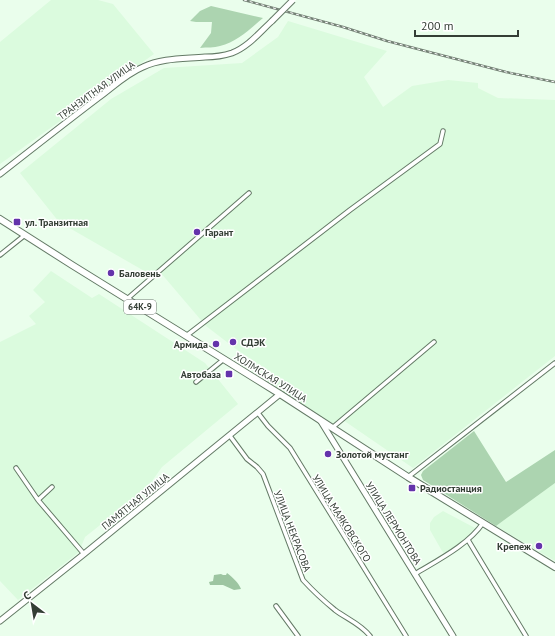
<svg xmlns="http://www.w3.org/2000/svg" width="555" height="636" font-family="'PT Sans',sans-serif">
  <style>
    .built { fill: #dbfbde }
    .forest { fill: #acd4b0 }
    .water { fill: #9dc5a1 }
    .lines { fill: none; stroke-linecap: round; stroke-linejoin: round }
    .street-casing { stroke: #647a66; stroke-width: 5.5 }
    .secondary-casing { stroke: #647a66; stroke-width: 7 }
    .primary-casing { stroke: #647a66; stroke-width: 8 }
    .street { stroke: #fff; stroke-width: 3.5 }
    .secondary { stroke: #fff; stroke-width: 5 }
    .primary { stroke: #fff; stroke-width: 6 }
    .rail-casing { stroke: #758276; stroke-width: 2.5 }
    .rail { stroke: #fff; stroke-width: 1; stroke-dasharray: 3; stroke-linecap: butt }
    .secondary-bridge-casing { stroke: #647a66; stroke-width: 7; stroke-linecap: butt }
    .secondary-bridge { stroke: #fff; stroke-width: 5 }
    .poi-dot { fill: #6433ab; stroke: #fff; stroke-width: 1.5 }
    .labels { text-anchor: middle; stroke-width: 3; stroke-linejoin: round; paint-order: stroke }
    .shield { fill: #fff; stroke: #717872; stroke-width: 1 }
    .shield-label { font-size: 9px; font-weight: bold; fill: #343e35 }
    .street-label { font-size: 10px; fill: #343e35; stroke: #fff }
    .poi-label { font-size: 10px; font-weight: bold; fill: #343e35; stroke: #fff; text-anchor: start }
  </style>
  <rect width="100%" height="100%" fill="#eafeec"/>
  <!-- built -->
  <path class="built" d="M51 0H98L113 4 154 54 0 164V42Z
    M288 21 387 51 364 77 383 107 412 86 448 80 478 83V88L498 98 555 100V356L413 468 343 420 335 425 267 381 272 373 236 349 206 326 160 272 153 276 59 222 20 173 111 99 164 68 242 63 278 37Z
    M51 271 92 298 99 294 205 363 238 404 162 467 147 488 85 537 79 552 18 600 0 581V342L36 324 29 316 45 302 33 290Z
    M555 483V561L496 526Z
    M443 511 475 528 467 537 445 554 442 551 430 530V523L434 517Z"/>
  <!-- forest -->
  <path class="forest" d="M211 6 263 18C250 29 237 42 220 46 214 48 207 47 200 48L211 33 212 22H196L190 21 200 11Z
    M474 431 506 482 555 450V483L496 526 423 480 421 475 423 471Z"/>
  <!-- water -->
  <path class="water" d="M227 573C232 577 239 583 241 589L234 590 223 585H210L209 582 213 581 214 575 221 574 223 575H226Z"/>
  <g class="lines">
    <defs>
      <path id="street" d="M0 255 25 235
        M127 299 249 193
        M186 336 350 210 440 144 443 131
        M196 382 224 359
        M258 413 268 426 290 448 406 636
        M332 428 434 342
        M230 436 247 459 257 467 263 474 303 580C313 591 324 601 335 610 347 619 361 624 370 636
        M16 468 38 500 84 554
        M408 477 555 363
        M38 500 52 487
        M468 540 526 636
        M415 574C438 560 468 545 483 523
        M276 606 298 636"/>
      <path id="secondary" d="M0 174C32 149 65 123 98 98 112 88 126 74 143 67 162 58 184 59 205 57 214 57 223 56 232 53 248 47 260 32 272 21
        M320 420 453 636
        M0 621 84 554 280 394"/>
      <path id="primary" d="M0 219 72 265 280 394 408 477 555 567"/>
    </defs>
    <!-- street casing -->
    <use href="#street" class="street-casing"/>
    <!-- secondary casing -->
    <use href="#secondary" class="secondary-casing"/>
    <!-- primary casing -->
    <use href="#primary" class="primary-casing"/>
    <!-- street -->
    <use href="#street" class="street"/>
    <!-- secondary -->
    <use href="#secondary" class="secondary"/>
    <!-- primary -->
    <use href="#primary" class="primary"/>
    <defs>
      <path id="rail" d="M244 0 343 27 387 41 506 72 555 82"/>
    </defs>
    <!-- rail casing -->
    <use href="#rail" class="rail-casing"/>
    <!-- rail -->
    <use href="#rail" class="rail"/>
    <defs>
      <path id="secondary-bridge" d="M272 21 293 0"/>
    </defs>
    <!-- secondary-bridge casing -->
    <use href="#secondary-bridge" class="secondary-bridge-casing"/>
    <!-- secondary-bridge -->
    <use href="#secondary-bridge" class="secondary-bridge"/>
  </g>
  <!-- markers -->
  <g class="poi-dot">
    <rect x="13" y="218" width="8" height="8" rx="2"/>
    <circle cx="197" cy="232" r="4"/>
    <circle cx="111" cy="273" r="4"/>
    <circle cx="233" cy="342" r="4"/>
    <circle cx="216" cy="344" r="4"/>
    <rect x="225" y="370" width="8" height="8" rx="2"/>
    <circle cx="328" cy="454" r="4"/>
    <rect x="408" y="484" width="8" height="8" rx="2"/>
    <circle cx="539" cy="546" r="4"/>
  </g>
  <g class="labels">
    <!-- shield labels -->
    <rect class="shield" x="124" y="300" width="32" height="14" rx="3"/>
    <g class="shield-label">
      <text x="140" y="310">64К-9</text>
    </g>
    <!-- street labels -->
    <g class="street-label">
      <text transform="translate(96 90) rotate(-36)" y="4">ТРАНЗИТНАЯ УЛИЦА</text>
      <text transform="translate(271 377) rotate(32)" y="4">ХОЛМСКАЯ УЛИЦА</text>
      <text transform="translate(135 501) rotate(-39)" y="4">ПАМЯТНАЯ УЛИЦА</text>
      <text transform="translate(342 518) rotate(58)" y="4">УЛИЦА МАЯКОВСКОГО</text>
      <text transform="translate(394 523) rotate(58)" y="4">УЛИЦА ЛЕРМОНТОВА</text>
      <text transform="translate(293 531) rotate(69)" y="4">УЛИЦА НЕКРАСОВА</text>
    </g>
    <!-- poi labels -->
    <g class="poi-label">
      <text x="25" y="226">ул. Транзитная</text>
      <text x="205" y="236">Гарант</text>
      <text x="119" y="277">Баловень</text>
      <text x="241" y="346">СДЭК</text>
      <text x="208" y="348" text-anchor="end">Армида</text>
      <text x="221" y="378" text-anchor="end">Автобаза</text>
      <text x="336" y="458">Золотой мустанг</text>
      <text x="420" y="492">Радиостанция</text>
      <text x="531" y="550" text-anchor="end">Крепеж</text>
    </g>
  </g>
  <!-- north arrow -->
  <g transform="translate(32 604) rotate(329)" stroke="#ffffff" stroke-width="3" paint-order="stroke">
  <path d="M0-3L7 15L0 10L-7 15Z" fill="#343e35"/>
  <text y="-6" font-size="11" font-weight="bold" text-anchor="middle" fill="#343e35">С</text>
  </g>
  <!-- scale -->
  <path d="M415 30v6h103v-6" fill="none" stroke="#343e35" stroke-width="2"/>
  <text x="421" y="30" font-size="12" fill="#343e35" stroke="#ffffff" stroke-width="3" paint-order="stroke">200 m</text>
</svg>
